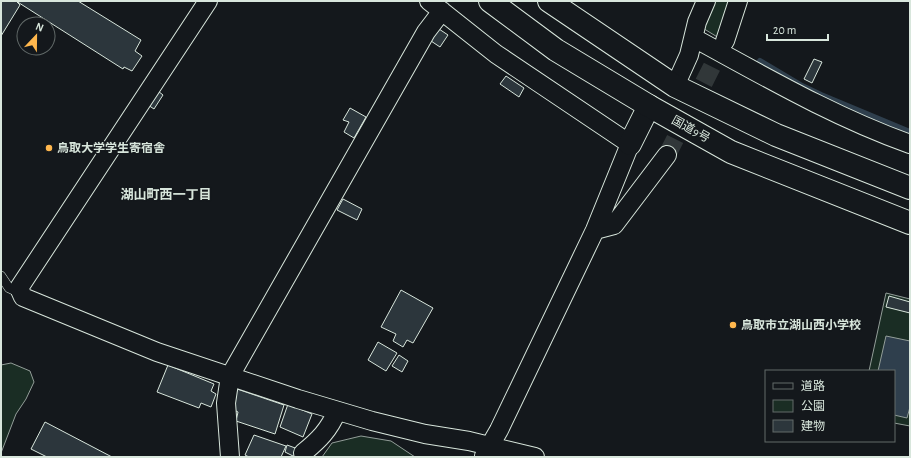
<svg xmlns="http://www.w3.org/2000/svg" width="911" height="458" font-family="'Alegreya Sans','Noto Sans JP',sans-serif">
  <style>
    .green { fill: #1a2d24; stroke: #939e99 }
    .water { fill: #2f3f4d; stroke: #939e99 }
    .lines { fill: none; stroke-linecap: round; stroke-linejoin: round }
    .stream { stroke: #2f3f4d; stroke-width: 6 }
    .building { fill: #2c363c; stroke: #d8e6dc }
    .street-tunnel { stroke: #313739; stroke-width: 18; stroke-dasharray: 18 9; stroke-linecap: butt }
    .lane-casing { stroke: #d8e6dc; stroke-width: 10 }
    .street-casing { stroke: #d8e6dc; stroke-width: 20 }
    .secondary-casing { stroke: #d8e6dc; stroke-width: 24 }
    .highway-casing { stroke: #d8e6dc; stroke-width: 24 }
    .lane { stroke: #14181c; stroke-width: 9 }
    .street { stroke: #14181c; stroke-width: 18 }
    .secondary { stroke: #14181c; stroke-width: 22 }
    .highway { stroke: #14181c; stroke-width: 22 }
    .poi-dot { fill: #ffb74d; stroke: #14181c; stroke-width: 1.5 }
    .labels { text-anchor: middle; stroke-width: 3; stroke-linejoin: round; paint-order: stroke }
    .street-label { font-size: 12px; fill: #d8e6dc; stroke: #14181c }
    .poi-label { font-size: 12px; font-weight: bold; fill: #d8e6dc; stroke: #14181c; text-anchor: start }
    .neighbourhood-label { font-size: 13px; font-weight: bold; fill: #d8e6dc; stroke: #14181c }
  </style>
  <rect width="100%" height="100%" fill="#14181c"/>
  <!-- green -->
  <path class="green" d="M711 1H732L719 38 701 27Z
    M886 293 910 299V426L894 423V371H869Z
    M11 363 30 371 34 382 26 399 16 414 1 453V365Z
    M361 436 391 441 415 457H322L332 443Z"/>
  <!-- water -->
  <path class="water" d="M886 336 910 341V407L907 418 894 415V371H878Z"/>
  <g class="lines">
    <!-- stream -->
    <path class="stream" d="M760 61 802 86 821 95 910 132"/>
  </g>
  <!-- building -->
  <path class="building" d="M1 1H16L20 5 1 36Z
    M16 1H78L141 40 135 51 142 56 132 71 124 67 123 69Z
    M439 29 448 35 440 47 431 41Z
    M814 59 822 62 812 83 804 79Z
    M506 76 524 88 519 97 500 84Z
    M158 91 163 95 154 109 148 105Z
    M350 108 366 117 354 138 344 132 349 122 343 120Z
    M343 199 362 209 357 220 337 210Z
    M401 290 433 308 413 343 407 340 403 347 393 341 396 334 381 327Z
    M889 296 910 302V313L886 307Z
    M378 342 397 353 386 371 368 360Z
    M399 355 408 361 402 372 392 366Z
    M168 365 214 384 211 391 216 394 211 407 201 403 199 408 157 392Z
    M237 389 284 405 275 434 236 421 238 412 234 410Z
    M288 404 312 414 303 437 280 427Z
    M45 422 112 457H47L31 449Z
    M254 435 286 446 281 457H249L245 455Z
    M287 445 298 449 295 457 285 452Z"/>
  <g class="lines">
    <!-- street-tunnel -->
    <path class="street-tunnel" d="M667 155 725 41"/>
    <defs>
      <path id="lane" d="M1 276 9 288 20 293"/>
      <path id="street" d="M208 1 19 288 23 297 157 352 298 399 372 421 425 434 469 441 535 457
        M429 1 496 54 630 144 595 230 499 430 484 456
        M694 38C764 76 834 117 910 144
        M725 41 738 1
        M675 86 689 55 697 22 706 1
        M595 230 614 225 667 155
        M303 453C319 440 329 430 337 411
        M230 457 226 403 230 376 426 32 442 11"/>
      <path id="secondary" d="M630 144 649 106"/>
      <path id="highway" d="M490 1 556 50 649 106 731 152 910 223
        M549 1 675 86 776 135 910 188"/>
    </defs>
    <!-- lane casing -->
    <use href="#lane" class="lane-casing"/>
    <!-- street casing -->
    <use href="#street" class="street-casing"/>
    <!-- secondary casing -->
    <use href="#secondary" class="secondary-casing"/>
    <!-- highway casing -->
    <use href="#highway" class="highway-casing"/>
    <!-- lane -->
    <use href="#lane" class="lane"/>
    <!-- street -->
    <use href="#street" class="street"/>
    <!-- secondary -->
    <use href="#secondary" class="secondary"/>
    <!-- highway -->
    <use href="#highway" class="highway"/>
  </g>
  <!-- markers -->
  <g class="poi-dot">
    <circle cx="49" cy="148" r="4"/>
    <circle cx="733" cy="325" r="4"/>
  </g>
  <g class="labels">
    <!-- street labels -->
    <g class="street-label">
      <text transform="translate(691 129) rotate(29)" y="4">国道9号</text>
    </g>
    <!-- poi labels -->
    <g class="poi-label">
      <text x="57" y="152">鳥取大学学生寄宿舎</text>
      <text x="741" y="329">鳥取市立湖山西小学校</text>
    </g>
    <!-- neighbourhood labels -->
    <g class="neighbourhood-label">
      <text x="166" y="199">湖山町西一丁目</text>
    </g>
  </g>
  <!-- border -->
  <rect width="911" height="458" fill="none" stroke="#d8e6dc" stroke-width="4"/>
  <!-- legend -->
  <rect x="765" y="370" width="130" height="72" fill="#14181c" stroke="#626a69"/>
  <rect x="773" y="383" width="20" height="6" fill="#14181c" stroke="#626a69"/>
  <text x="801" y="390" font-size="12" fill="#d8e6dc">道路</text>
  <rect x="773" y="400" width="20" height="12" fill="#1a2d24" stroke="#626a69"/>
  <text x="801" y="410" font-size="12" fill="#d8e6dc">公園</text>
  <rect x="773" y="420" width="20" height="12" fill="#2c363c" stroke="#626a69"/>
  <text x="801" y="430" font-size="12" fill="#d8e6dc">建物</text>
  <!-- north arrow -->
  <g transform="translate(36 36) rotate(22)"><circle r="19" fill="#14181c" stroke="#626a69"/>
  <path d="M0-3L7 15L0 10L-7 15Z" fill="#ffb74d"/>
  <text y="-6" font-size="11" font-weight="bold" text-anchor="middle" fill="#d8e6dc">N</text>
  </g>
  <!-- scale -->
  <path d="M767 34v6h61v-6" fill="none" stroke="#d8e6dc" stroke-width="2"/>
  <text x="773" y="34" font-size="12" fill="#d8e6dc" stroke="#14181c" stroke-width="3" paint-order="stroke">20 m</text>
</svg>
